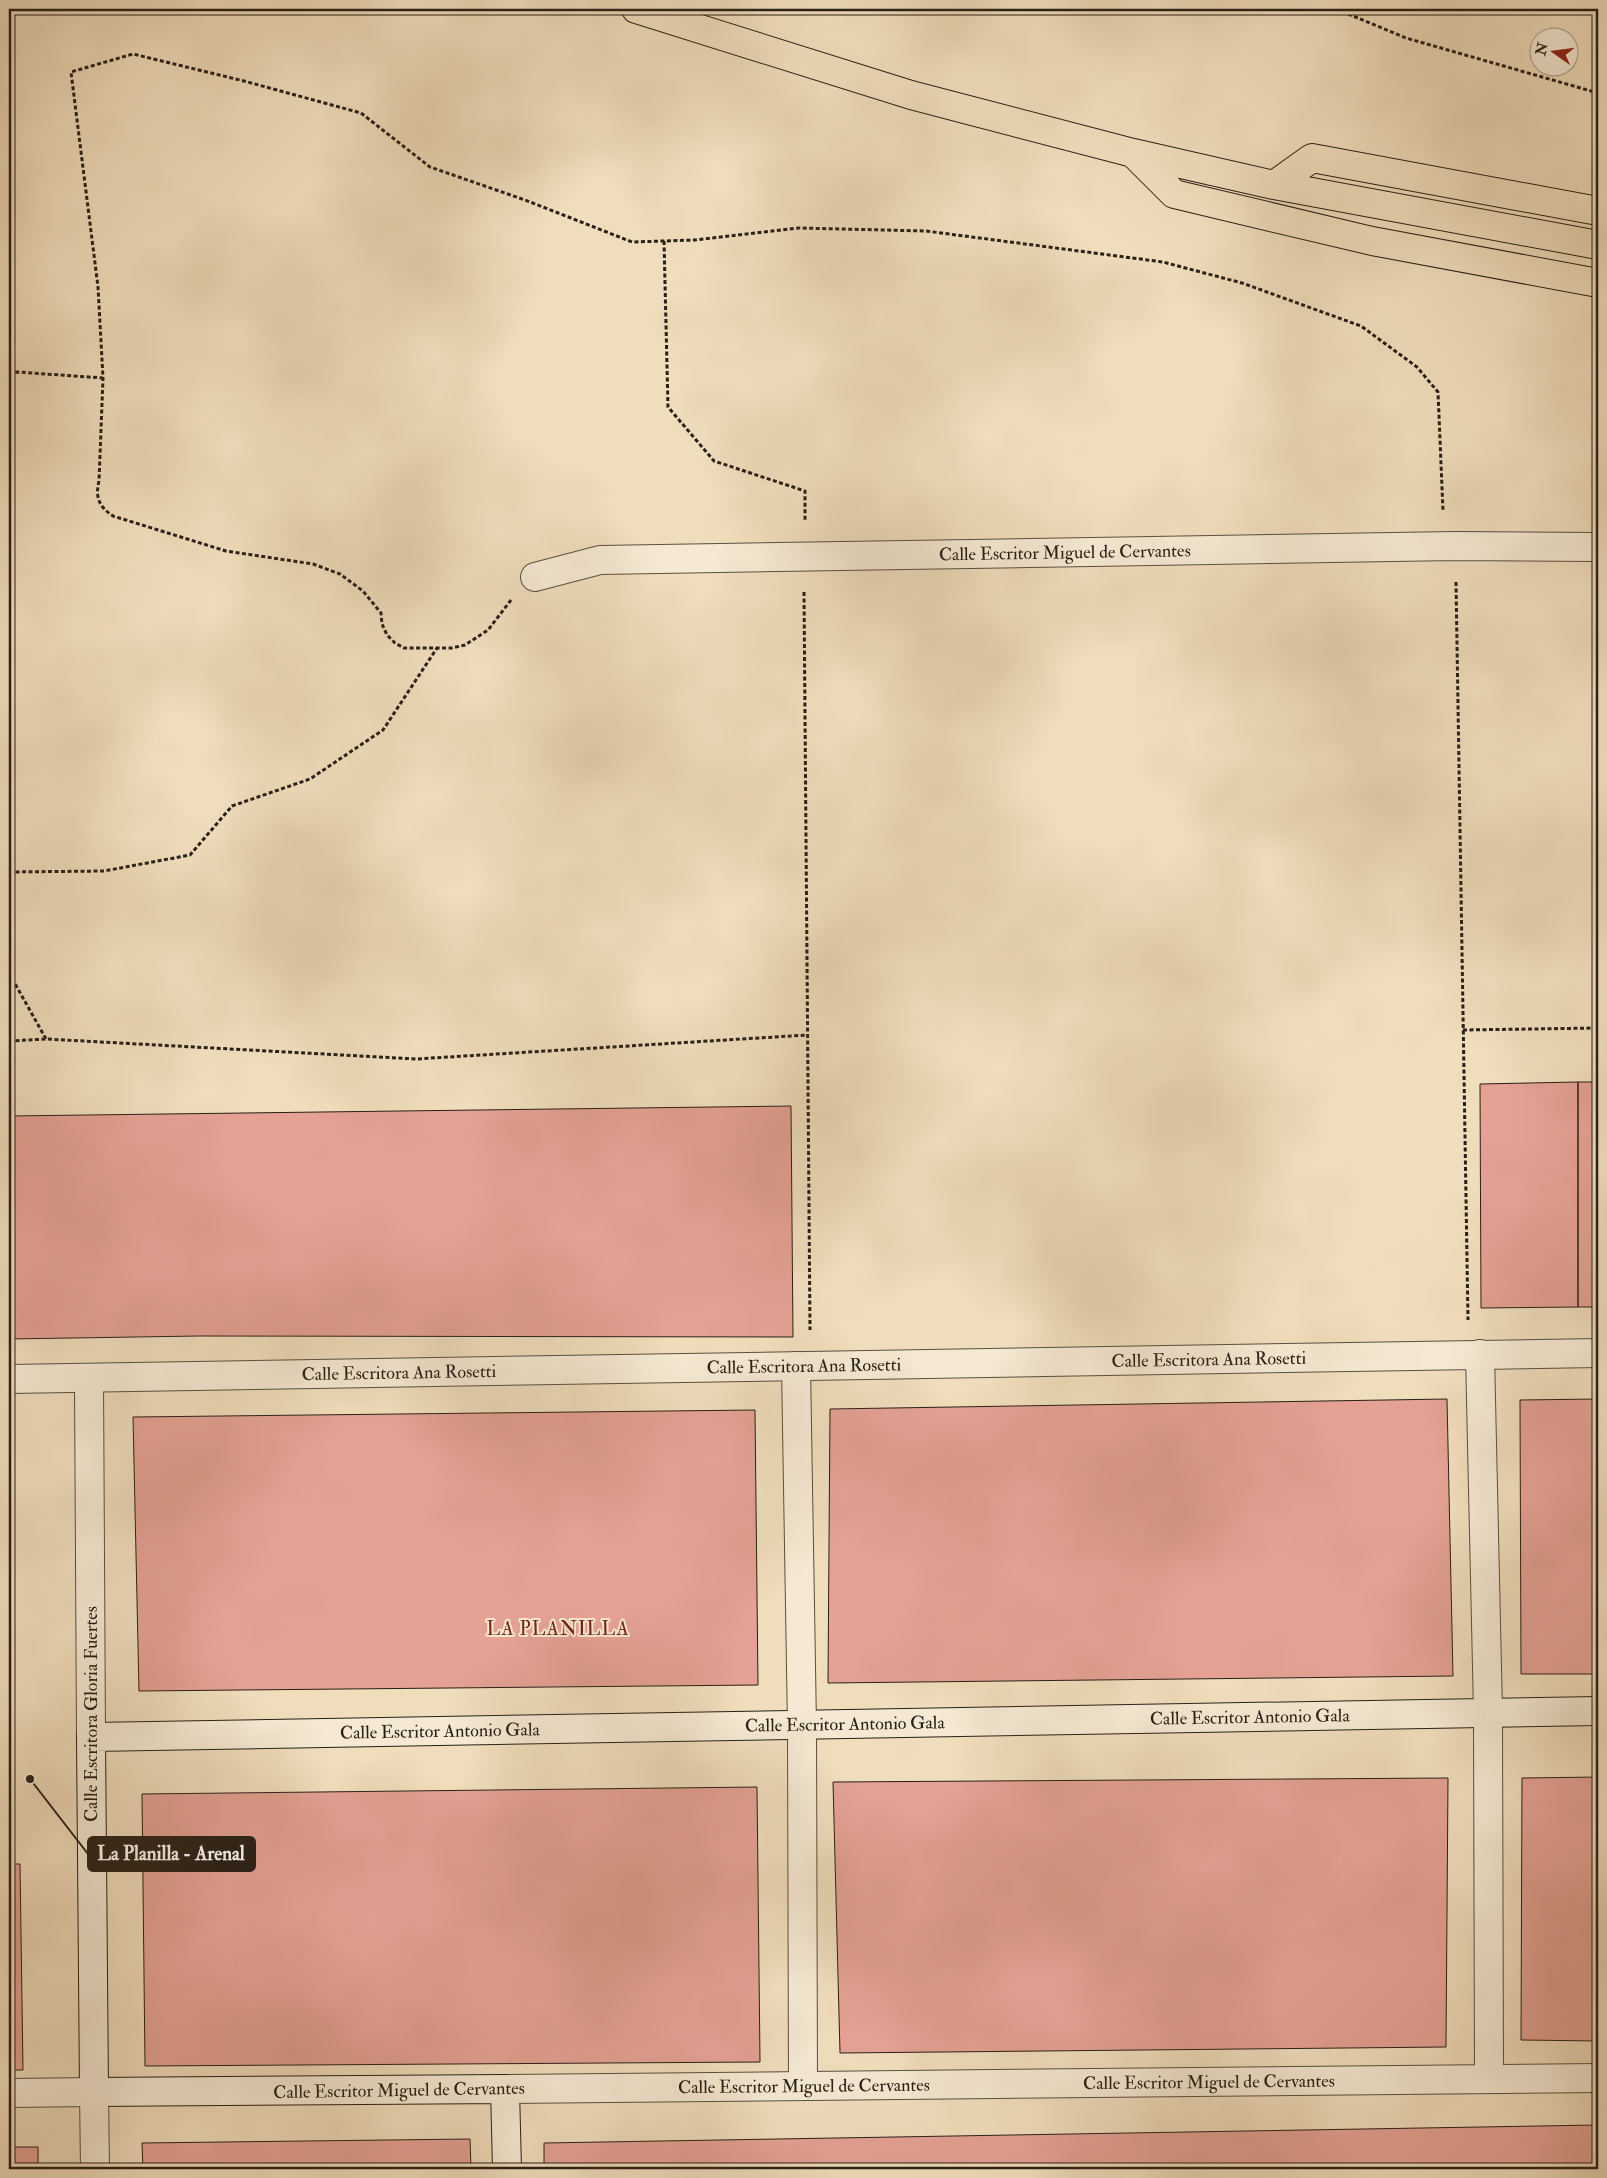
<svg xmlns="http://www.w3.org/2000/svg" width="1607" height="2178" font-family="'IM FELL Double Pica',serif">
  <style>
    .building { fill: #e4a194; stroke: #282017 }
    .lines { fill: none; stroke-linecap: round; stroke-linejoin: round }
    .street-casing { stroke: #5a4f40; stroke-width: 30 }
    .secondary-casing { stroke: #282017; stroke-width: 30 }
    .primary-casing { stroke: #282017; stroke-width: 30 }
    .path { stroke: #282017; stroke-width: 3; stroke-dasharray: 4 2.5; stroke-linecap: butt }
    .street { stroke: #f5e9d3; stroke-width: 28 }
    .secondary { stroke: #f5e9d3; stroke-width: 28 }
    .primary { stroke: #f0ddbc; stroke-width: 28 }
    .labels { text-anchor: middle; stroke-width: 4; stroke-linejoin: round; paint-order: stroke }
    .street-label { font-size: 18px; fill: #282017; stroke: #f5e9d3 }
    .neighbourhood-label { font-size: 19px; letter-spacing: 1px; fill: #7a1f14; stroke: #f5e9d3 }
    .leader { fill: none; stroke: #282017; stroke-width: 2 }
    .callout-dot { fill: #282017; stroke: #f5e9d3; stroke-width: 2 }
    .callout { fill: #282017; stroke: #282017; stroke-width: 2 }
    .callout-label { font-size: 19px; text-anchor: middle; font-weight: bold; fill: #fff }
  </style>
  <rect width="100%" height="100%" fill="#f0ddbc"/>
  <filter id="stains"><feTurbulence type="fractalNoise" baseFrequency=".004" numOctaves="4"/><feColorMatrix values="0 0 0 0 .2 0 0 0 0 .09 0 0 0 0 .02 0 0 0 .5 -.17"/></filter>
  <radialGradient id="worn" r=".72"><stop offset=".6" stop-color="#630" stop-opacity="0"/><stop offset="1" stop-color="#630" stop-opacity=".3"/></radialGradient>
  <!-- building -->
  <path class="building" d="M1578 1082V1307L1481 1308 1480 1084Z
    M1578 1082H1598V1307H1578Z
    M791 1106 793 1337 199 1336 9 1339V1116Z
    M1447 1399 1453 1676 828 1683 830 1409Z
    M1598 1399V1674H1521L1520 1400Z
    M755 1410 758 1685 139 1691 133 1417Z
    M1598 1777V2041L1521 2040 1522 1778Z
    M1448 1778 1446 2047 840 2053 833 1782Z
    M757 1787 760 2062 145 2066 142 1794Z
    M9 1864H20L23 2070H9Z
    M1598 2125V2169H544V2143Z
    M470 2139 471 2169H143L142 2143Z
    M9 2147H38V2169H9Z"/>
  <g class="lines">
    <defs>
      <g id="street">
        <path id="s1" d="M535 577 600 560 1455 546 1598 547"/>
        <path d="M1480 1354 1488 1712 1489 2079"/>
        <path d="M796 1366 802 1726 803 2086"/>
        <path id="s2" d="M9 1379 1598 1353"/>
        <path d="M89 1379 91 1737"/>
        <path id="s3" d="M505 2089 1598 2078"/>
        <path d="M9 2093 94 2092 95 2169"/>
      </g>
      <g id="secondary">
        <path id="s4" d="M507 2169 505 2089 94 2092 91 1737 1598 1711"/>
      </g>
      <path id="primary" d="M636 9 911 95 1133 153 1274 185 1598 245
        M1133 153 1174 194 1372 241 1598 283
        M1274 185 1312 158 1598 211"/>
    </defs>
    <!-- street casing -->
    <use href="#street" class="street-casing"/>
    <!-- secondary casing -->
    <use href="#secondary" class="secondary-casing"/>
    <!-- primary casing -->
    <use href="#primary" class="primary-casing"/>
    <!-- path -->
    <path class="path" d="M1336 9 1406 38 1598 93
      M664 241 668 407 714 461 805 491V520
      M9 374 17 372 103 378
      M1456 582 1468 1320
      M804 592 810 1330
      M511 600 488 630 465 645 452 648H404L395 643 387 635 382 624 381 613 363 591 340 574 313 564 226 551 113 516C99 507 95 497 99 481L103 378 98 287 71 72 133 54 244 81 361 113 430 167 525 200 632 242 695 240 799 228 926 231 1163 262 1242 283 1361 326 1417 367 1438 392 1443 511
      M9 872 104 871 190 855 232 806 310 779 383 730 437 648
      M9 973 46 1039
      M1463 1030 1598 1028
      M9 1041 46 1039 416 1059 807 1035"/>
    <!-- street -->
    <use href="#street" class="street"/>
    <!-- secondary -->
    <use href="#secondary" class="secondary"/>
    <!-- primary -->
    <use href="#primary" class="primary"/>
  </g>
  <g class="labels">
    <!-- street labels -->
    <g class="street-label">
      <text dy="6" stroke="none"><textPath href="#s1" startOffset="532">Calle Escritor Miguel de Cervantes</textPath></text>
      <text dy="6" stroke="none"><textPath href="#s2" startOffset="1200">Calle Escritora Ana Rosetti</textPath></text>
      <text dy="6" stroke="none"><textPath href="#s2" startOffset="795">Calle Escritora Ana Rosetti</textPath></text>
      <text dy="6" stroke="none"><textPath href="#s2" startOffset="390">Calle Escritora Ana Rosetti</textPath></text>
      <text transform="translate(91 1714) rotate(-90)" y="6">Calle Escritora Gloria Fuertes</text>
      <text dy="6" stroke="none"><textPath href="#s4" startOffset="2005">Calle Escritor Antonio Gala</textPath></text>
      <text dy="6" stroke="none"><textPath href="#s4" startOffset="1600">Calle Escritor Antonio Gala</textPath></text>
      <text dy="6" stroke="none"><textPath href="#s4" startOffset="1195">Calle Escritor Antonio Gala</textPath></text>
      <text dy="6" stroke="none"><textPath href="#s3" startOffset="704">Calle Escritor Miguel de Cervantes</textPath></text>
      <text dy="6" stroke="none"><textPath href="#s3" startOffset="299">Calle Escritor Miguel de Cervantes</textPath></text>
      <text transform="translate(399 2090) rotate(-1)" y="6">Calle Escritor Miguel de Cervantes</text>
    </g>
    <!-- neighbourhood labels -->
    <g class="neighbourhood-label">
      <text x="558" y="1635">LA PLANILLA</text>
    </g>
  </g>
  <!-- callouts -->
  <path class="leader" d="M30 1779L88 1854"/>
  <circle class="callout-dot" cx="30" cy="1779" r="5"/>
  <rect class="callout" x="88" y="1837" width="167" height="34" rx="5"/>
  <g class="callout-label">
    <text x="171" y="1860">La Planilla - Arenal</text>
  </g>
  <!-- margin -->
  <rect width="1607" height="2178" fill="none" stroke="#f0ddbc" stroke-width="30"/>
  <rect x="10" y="10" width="1587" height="2158" fill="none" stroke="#282017" stroke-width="2.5"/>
  <rect x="15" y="15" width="1577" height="2148" fill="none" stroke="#282017"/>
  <!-- north arrow -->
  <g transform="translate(1554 52) rotate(284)"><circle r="24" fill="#f5e9d3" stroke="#a39988"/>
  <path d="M0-4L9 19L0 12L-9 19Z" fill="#8f2418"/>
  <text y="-8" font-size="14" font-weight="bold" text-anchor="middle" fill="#282017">N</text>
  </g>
  <rect width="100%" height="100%" filter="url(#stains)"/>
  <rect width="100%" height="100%" fill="url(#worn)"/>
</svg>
